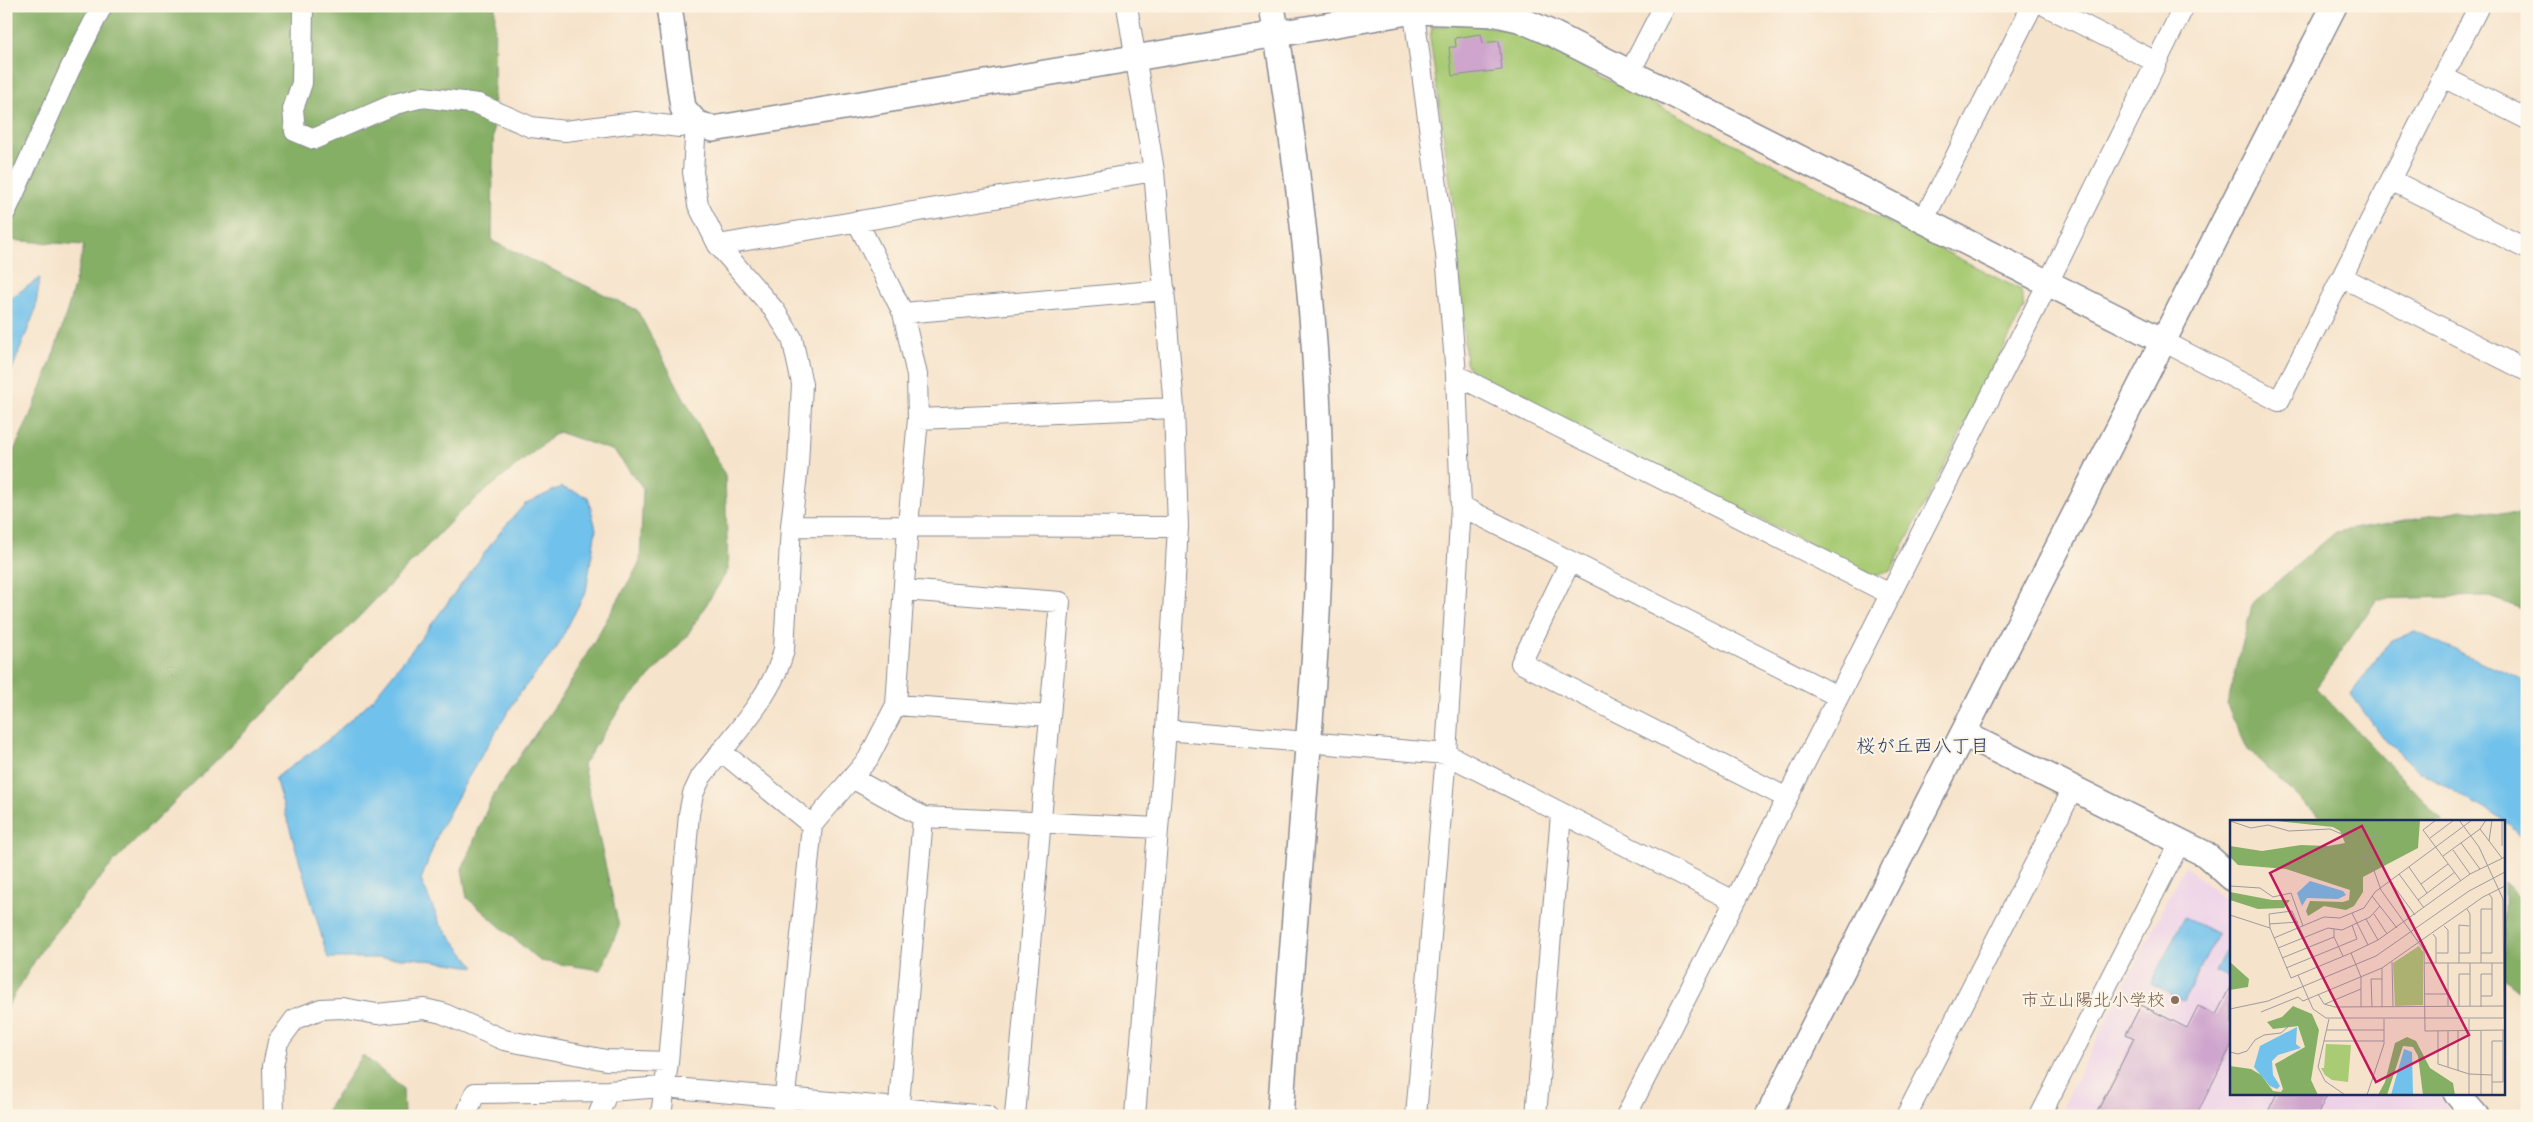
<svg xmlns="http://www.w3.org/2000/svg" width="2533" height="1122" font-family="Pangolin,'Klee One',sans-serif">
  <style>
    .built { fill: #edd1e9 }
    .green { fill: #a9cb74; stroke: #627d69 }
    .forest { fill: #86af66; stroke: #506f62 }
    .water { fill: #70c1eb; stroke: #4678a4 }
    .building { fill: #cfa5ce }
    .lines { fill: none; stroke-linecap: round; stroke-linejoin: round }
    .minor-casing { stroke: #888994; stroke-width: 22 }
    .tertiary-casing { stroke: #888994; stroke-width: 28 }
    .minor { stroke: #fff; stroke-width: 20 }
    .tertiary { stroke: #fff; stroke-width: 25 }
    .education-dot { fill: #8d6e63; stroke: #fcf5e5; stroke-width: 2 }
    .labels { text-anchor: middle; stroke-width: 4; stroke-linejoin: round; paint-order: stroke }
    .education-label { font-size: 18px; fill: #785e54; stroke: #fcf5e5; text-anchor: end }
    .neighbourhood-label { font-size: 19px; fill: #1b2f5e; stroke: #fcf5e5 }
    .inset-road { fill: none; stroke: #9e9b9f; stroke-width: 1 }
    .view { fill: #c2185b; fill-opacity: 0.15; stroke: #c2185b; stroke-width: 2.5 }
    .inset-edge { fill: none; stroke: #1b2f5e; stroke-width: 2.5 }
  </style>
  <rect width="100%" height="100%" fill="#fcf5e5"/>
  <filter id="ink" filterUnits="userSpaceOnUse"><feTurbulence type="fractalNoise" baseFrequency=".02" numOctaves="2"/><feDisplacementMap in="SourceGraphic" scale="10" xChannelSelector="R" yChannelSelector="G"/><feConvolveMatrix kernelMatrix="1 2 1 2 8 2 1 2 1" color-interpolation-filters="sRGB"/></filter>
  <filter id="wash" filterUnits="userSpaceOnUse"><feTurbulence type="fractalNoise" baseFrequency=".0096" numOctaves="4" result="noise"/><feDisplacementMap in="SourceGraphic" scale="20" xChannelSelector="R" yChannelSelector="G"/><feGaussianBlur stdDeviation="1.12" result="paint"/><feColorMatrix in="noise" values="0 0 0 0 0 0 0 0 0 0 0 0 0 0 0 0 0 1.4 0 .05"/><feComposite in="paint" operator="in"/></filter>
  <g filter="url(#wash)">
    <rect width="100%" height="100%" fill="#f6e3cb"/>
    <!-- built -->
    <path class="built" d="M2185 866 2232 906V1093H2435L2455 1116H2058Z"/>
    <!-- green -->
    <path class="green" d="M1468 23 1514 32 2021 290 2024 308 1891 571 1874 576 1474 376 1466 363 1455 217 1430 39 1432 27Z"/>
    <!-- forest -->
    <path class="forest" d="M6 6H495L492 241 637 310 725 475 728 570 686 637 621 707 583 765 619 927 601 970 540 961 467 898 462 869 493 795 566 690 640 562 643 488 614 451 558 432 462 510 321 656 112 864 43 947 6 1009V466C42 397 67 320 84 245L6 240Z
      M2463 510 2527 515V611L2488 596 2377 599 2316 688 2443 821H2324L2248 750 2227 705 2253 602 2336 532Z
      M2504 883 2527 905V997L2504 978Z
      M363 1055 403 1089 404 1116H323Z"/>
    <!-- water -->
    <path class="water" d="M40 278 35 311 6 385V301Z
      M561 487 588 497 596 529 586 591 556 649 519 694 469 776 439 831 421 880 440 924 475 967 413 958H328L275 778 328 740 371 701 416 645 501 531 525 504Z
      M2416 632 2527 683V843L2510 824 2418 770 2382 737 2351 694 2391 640Z
      M2184 917 2217 934 2184 1001 2151 984Z
      M2230 942 2232 943V979L2215 971Z"/>
    <g id="blocks">
      <!-- building -->
      <path class="building" d="M1481 34 1483 43 1499 41 1502 70 1452 76 1449 47H1456L1455 38Z
        M2232 983V1044L2196 1116H2095L2134 1038 2126 1034 2141 1005 2187 1028 2198 1006 2216 1015Z
        M2277 1093H2328L2317 1116H2266Z"/>
    </g>
  </g>
  <g filter="url(#ink)">
    <use href="#blocks" fill-opacity="0" stroke="#888994" stroke-width="1"/>
    <g class="lines">
      <defs>
        <path id="minor" d="M303 6 302 83 293 109 295 131 314 139 395 104 423 97 478 104 531 127 565 131 636 122 680 127 696 123 693 172 698 205 718 245 775 311 792 338 802 384 798 465 791 526 784 649C774 695 730 739 701 777L693 794 689 814 668 1062 661 1116
          M1127 6 1154 171 1174 408 1178 527 1166 730 1135 1116
          M1413 6 1446 254 1456 375 1461 506 1446 754 1416 1116
          M2046 6 2156 62
          M1629 74 1664 6
          M2443 77 2527 119
          M2391 180 2527 249
          M6 211 70 69 102 6
          M1923 221 2032 6
          M718 245 1154 171
          M2342 277 2527 371
          M903 313 1165 290
          M2163 341 2279 401 2479 6
          M1456 375 1890 594
          M918 419 1174 408
          M1461 506 1837 696
          M791 526 1178 527
          M1570 562 1521 663 1787 798
          M904 590 1060 602 1015 1116
          M896 705 1050 716
          M1166 730 1446 754 1734 901
          M721 751 812 825
          M852 778 923 817 1158 828
          M274 1116 273 1066 278 1042 295 1019 321 1009 342 1008 377 1014 424 1009 442 1013 504 1040 606 1060 668 1062
          M466 1116 475 1093 608 1091 663 1087 987 1116
          M598 1116 608 1091
          M783 1116 812 825 868 759 896 705 908 525 918 419 917 375 903 313 857 221
          M898 1116 923 817
          M1536 1116 1561 814
          M1626 1116 2048 283 2184 6
          M1906 1116 2073 789
          M2040 1116 2180 842"/>
        <path id="tertiary" d="M669 6 683 108 696 123 713 129 1414 11 1497 14 1519 19 1553 34 2163 341
          M1272 6C1299 170 1320 336 1320 502 1320 600 1312 699 1304 798 1296 904 1288 1010 1280 1116
          M1964 734 2205 854 2232 878
          M2456 1093 2476 1116
          M1768 1116 2334 6"/>
      </defs>
      <!-- minor casing -->
      <use href="#minor" class="minor-casing"/>
      <!-- tertiary casing -->
      <use href="#tertiary" class="tertiary-casing"/>
      <!-- minor -->
      <use href="#minor" class="minor"/>
      <!-- tertiary -->
      <use href="#tertiary" class="tertiary"/>
    </g>
  </g>
  <!-- markers -->
  <circle class="education-dot" cx="2175" cy="1000" r="5"/>
  <g class="labels">
    <!-- education labels -->
    <g class="education-label">
      <text x="2165" y="1006">市立山陽北小学校</text>
    </g>
    <!-- neighbourhood labels -->
    <g class="neighbourhood-label">
      <text x="1923" y="752">桜が丘西八丁目</text>
    </g>
  </g>
  <!-- overview -->
  <g transform="translate(2230 820)">
    <rect width="275" height="275" fill="#f6e3cb"/>
    <path d="M189 126 193 132V185L165 186 163 143ZM96 224 121 225 118 262 102 260 95 255 91 248H94Z" fill="#a9cb74"/>
    <path d="M38 0H190L188 28 133 57V72L124 86 116 90 94 86 78 96 76 91 80 81 113 82 119 80 120 70 56 49 8 45 0 37V26L32 31 71 25 98 26 115 23 110 11 103 7ZM0 72 42 80H60L54 88 28 89 0 80ZM0 142 19 159 18 167 0 170ZM63 186 82 194 89 210 81 260 88 275H0V246L21 249 31 255 43 271 51 272 53 269 45 244 75 227 68 206 43 209 37 202 52 197ZM177 217 186 221 200 248 223 263 225 275H193L188 236 183 227 173 226 157 275H148L155 262 165 223Z" fill="#86af66"/>
    <path d="M80 61 113 71 116 75 108 79 77 78 72 86 67 73ZM67 207 66 224 71 228 48 235 42 241 43 255 50 266 47 269 40 266 24 247 30 226ZM174 229 182 232 183 275H161Z" fill="#70c1eb"/>
    <path class="inset-road" d="M206 0 193 10 231 61M229 0 249 27 273 79 274 198M272 0V26M0 1 21 8 38 5 59 11 100 9 114 15 151 16 152 27 134 38 142 45 151 70 194 130 195 211 275 210M250 9 272 38M200 18 224 0M259 21 262 0M231 23 250 49M223 30 240 54M213 36 250 9 256 0M179 47 197 73M169 54 194 88M160 61 185 95M191 64 218 44M0 66 30 68 43 77 61 73 73 106M142 76 167 108M188 80 225 52M122 93 138 125M144 94 157 114M0 95 40 108M136 99 148 120M39 104 68 102M104 109V117L113 136M203 114 206 118V143M44 118 94 97 110 98 134 88 145 72 242 0M48 128 98 108 112 110 140 97 150 86M121 133 131 157V187M207 133H218V110L214 106M229 133H240V94L237 89M251 133H262V78L259 74M52 138 104 117M162 142 163 187M194 143H274M229 143V105L239 106M240 143V186M251 143V89H262M87 147 62 91 39 94 40 108 61 158 121 133 148 120 240 54 275 37M56 148 127 119 122 105M152 148V187M68 155 83 189 96 198H275M88 174 94 184 105 187 274 186M195 174H218M251 176H262V143M95 184 131 169M218 186V143M229 186V154H240M142 187 141 159H152M251 187V154H262M0 189 38 181 146 136 239 71 275 52M31 192 68 177 73 181 152 148 253 77 275 66M99 199 88 247 95 261 115 275M239 199V275M96 210H154M208 211V244L239 254 262 255M251 211V275M94 221H154M0 232 8 234 17 231 25 220 34 215 51 213 67 199M218 247V211M228 251V211M262 262H273V210M137 275 154 224V199M262 275V221H273"/>
    <path class="view" d="M132 6 239 215 146 262 40 53Z"/>
    <rect width="275" height="275" class="inset-edge"/>
  </g>
  <!-- margin -->
  <rect width="2533" height="1122" fill="none" stroke="#fcf5e5" stroke-width="25"/>
</svg>
